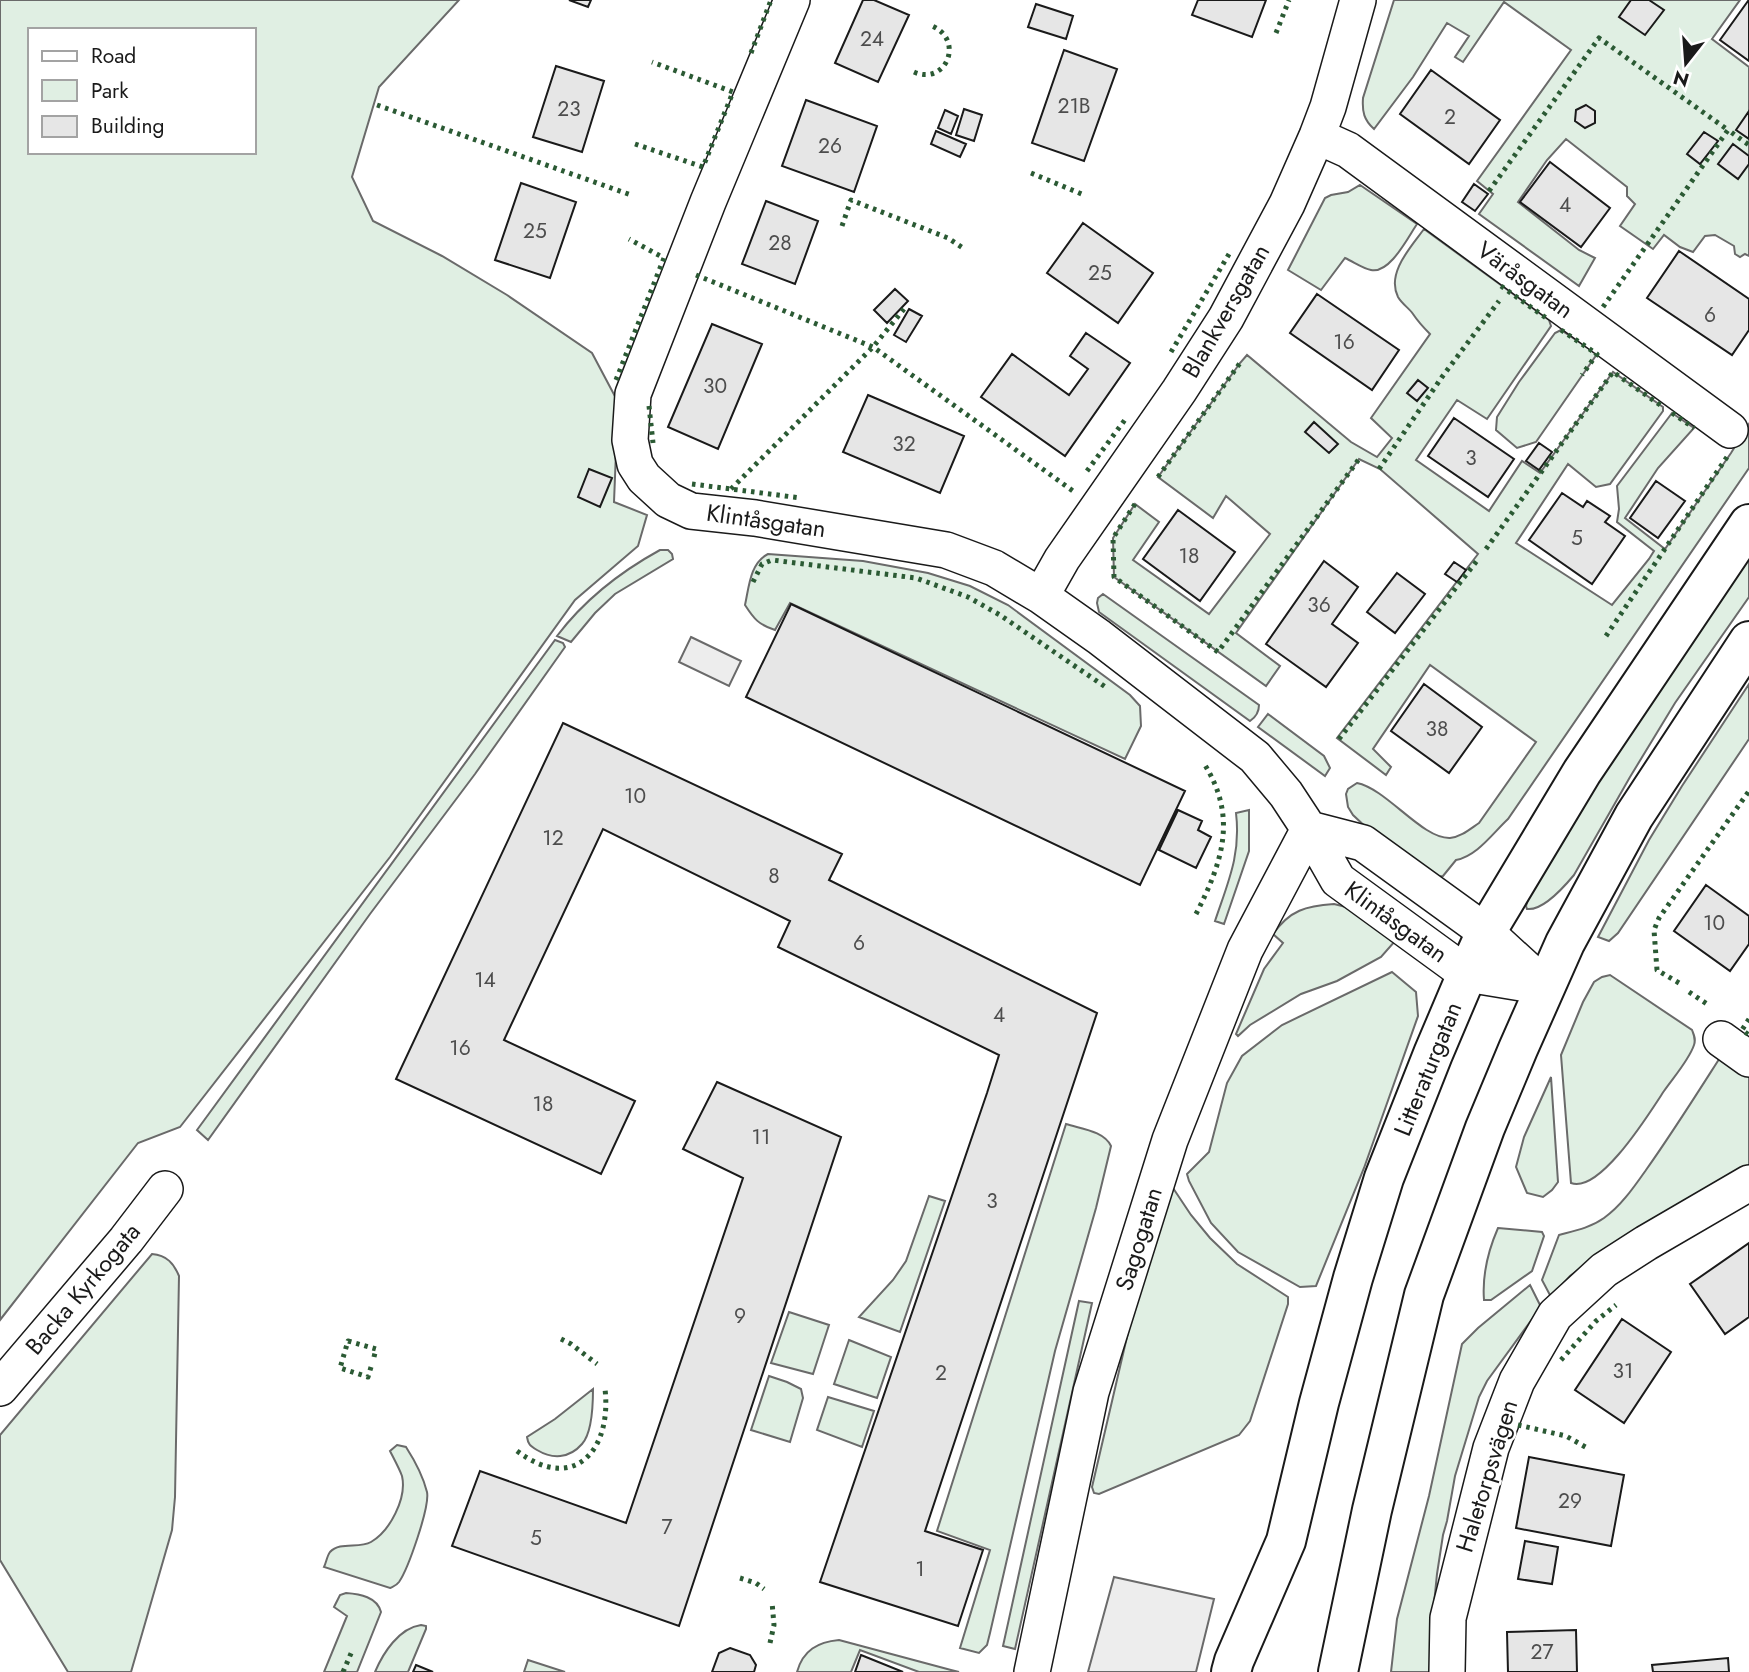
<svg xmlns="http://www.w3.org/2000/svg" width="1749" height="1672" font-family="Jost,sans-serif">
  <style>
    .green { fill: #e0efe3; stroke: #6a6a6a; stroke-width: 2; fill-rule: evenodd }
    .parking { fill: #ededed; stroke: #6a6a6a; stroke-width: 2 }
    .building { fill: #e6e6e6; stroke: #1a1a1a; stroke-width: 2 }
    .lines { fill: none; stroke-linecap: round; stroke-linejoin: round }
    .minor-casing { stroke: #1a1a1a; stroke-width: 38 }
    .tertiary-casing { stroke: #1a1a1a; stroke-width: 42 }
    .minor { stroke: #fff; stroke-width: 35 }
    .tertiary { stroke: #fff; stroke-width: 38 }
    .hedge { stroke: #2b5a34; stroke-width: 5; stroke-dasharray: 3.5 5; stroke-linecap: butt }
    .labels { text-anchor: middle; stroke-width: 5; stroke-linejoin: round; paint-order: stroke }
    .number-label { font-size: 21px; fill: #4d4d4d }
    .street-label { font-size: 24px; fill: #1a1a1a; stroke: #fff }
  </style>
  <rect width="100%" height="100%" fill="#fff"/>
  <!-- green -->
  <path class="green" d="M0 0H459L379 87 352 177 373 221 442 256 507 295 592 353 618 402 614 502 647 515 638 546 575 600 390 857 180 1127 138 1143 0 1320ZM30 30H254V152H30Z
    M1394 0H1740L1712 39 1749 67V256L1745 254 1740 257 1735 254 1734 246 1715 235 1705 236 1693 252 1680 247 1664 235 1653 249 1620 226 1635 204 1627 196V187L1566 139 1547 160 1518 202 1579 250 1595 258 1579 286 1479 214 1493 194 1477 181 1571 50 1504 2 1463 62 1455 57 1469 36 1447 23 1413 77 1374 129C1364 120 1362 112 1363 98Z
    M1360 185 1417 224C1408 237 1390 274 1371 270 1362 268 1354 262 1345 258L1321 290 1288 270 1325 198 1331 195 1348 192Z
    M1424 229 1549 320 1551 326 1487 419 1457 400 1416 460 1489 511 1522 461 1540 473 1613 372 1663 407V411L1610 484 1596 487 1568 464 1516 543 1612 605 1649 559 1654 551 1617 522 1619 509 1617 486 1672 413 1694 428 1658 468 1625 518 1665 549 1731 453 1749 424V468L1508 819C1492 834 1477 856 1456 860L1443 876 1437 877 1370 831 1353 815 1348 807 1346 794 1348 789 1357 783C1387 789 1422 839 1450 838 1461 837 1470 829 1479 823L1536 742 1430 665 1373 749 1391 767 1386 775 1337 738 1478 554 1380 469 1359 459 1236 633 1280 666 1266 686 1114 577 1113 538 1135 504 1159 522 1133 560 1209 614 1270 534 1226 496 1213 518 1158 477 1240 363 1247 355 1351 442 1377 457 1392 438 1371 418 1430 334C1422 326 1419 323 1413 314 1409 308 1402 304 1398 297 1386 273 1411 247 1424 229Z
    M1561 330 1597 354 1536 442 1517 448 1496 430 1497 417 1519 382 1555 333Z
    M660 550H668L672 554 673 559 615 594 595 613 571 642 557 636C585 599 620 572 660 550Z
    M1749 552V597L1675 703 1630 777 1574 875C1564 887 1543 911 1527 909L1526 906 1530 893 1580 807Z
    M768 554 863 561 928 573 970 586 1008 605 1130 695 1140 706 1141 726 1125 759 790 603 775 630C759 625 754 619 745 605 749 587 750 563 768 554Z
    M1103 594 1259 705C1259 712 1256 717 1250 721L1099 612 1097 603 1098 598Z
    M555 640 563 643 565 647 475 774 370 914 208 1140 197 1130Z
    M1749 684V739L1618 933 1609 941 1598 937 1649 840 1682 786Z
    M1268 714 1324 756 1330 768 1325 776 1258 727Z
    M1249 810V851L1224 924 1215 921C1228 882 1241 855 1236 813Z
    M1334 904 1346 907 1396 940 1381 957 1337 981 1301 994 1250 1025 1238 1036 1236 1034 1264 969 1283 943 1273 934C1290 910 1306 906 1334 904Z
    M1392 972 1416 992 1418 1016 1364 1168 1316 1286 1300 1287 1238 1252 1211 1223 1189 1181 1187 1174 1209 1152 1227 1083 1242 1056 1282 1025Z
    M1610 975 1692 1030C1694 1035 1696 1039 1694 1045 1689 1060 1673 1078 1664 1091 1650 1112 1600 1194 1571 1183L1561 1055 1583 1002 1594 982 1602 977Z
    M1723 1053 1749 1072V1165L1635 1231 1602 1252 1570 1276 1551 1297 1542 1280 1559 1235C1574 1231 1590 1228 1604 1218 1621 1206 1634 1187 1646 1170 1673 1132 1698 1092 1723 1053Z
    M1551 1077 1558 1182 1552 1190 1543 1197 1527 1193 1516 1167 1524 1137Z
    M1066 1124C1082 1129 1104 1131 1111 1146L1096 1208 1055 1351 990 1633 987 1645 979 1653 960 1648 990 1550 937 1531Z
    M1173 1188 1191 1215 1210 1238 1237 1264 1288 1297V1304L1250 1421 1239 1435 1099 1494 1094 1493 1092 1487 1130 1324Z
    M929 1196 945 1201 900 1332 859 1317 893 1280 906 1261Z
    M1498 1228 1542 1232 1544 1236 1532 1271 1491 1300H1484C1482 1274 1488 1251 1498 1228Z
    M152 1254C167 1255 174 1264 179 1276L175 1497 172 1530 131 1672H68L0 1560V1435Z
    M1530 1285 1541 1307 1487 1381 1479 1397 1455 1476 1447 1521 1443 1535 1437 1574 1432 1624 1430 1672H1391L1397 1619 1429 1496 1462 1344 1478 1328Z
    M1079 1301 1092 1303 1015 1649 1003 1646Z
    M789 1312 829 1325 813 1374 771 1363Z
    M849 1340 891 1357 877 1398 834 1384Z
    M769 1376 787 1382 801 1389 803 1398 790 1442 751 1430Z
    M593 1389C593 1404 592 1433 582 1444 569 1459 552 1459 537 1450 530 1446 528 1444 527 1437L555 1419Z
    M828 1397 874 1411 862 1447 817 1430Z
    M397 1445 406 1447C415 1461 423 1476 427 1492 430 1507 408 1569 399 1582 396 1586 394 1586 390 1588L324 1567C326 1563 327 1556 330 1552 340 1541 359 1549 371 1542 390 1531 407 1498 402 1476 399 1468 394 1459 390 1451Z
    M346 1593C360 1594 377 1597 381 1612L357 1672H324L347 1616 334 1607 340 1595Z
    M421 1625 426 1626V1629L408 1672H375C383 1653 399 1628 421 1625Z
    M839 1640 951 1670 959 1672H919L860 1650 851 1672H797C803 1650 818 1642 839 1640Z
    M528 1660 565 1672H524Z"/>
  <!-- parking -->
  <path class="parking" d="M691 637 741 661 729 686 679 662Z
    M1114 1577 1214 1599 1196 1672H1088Z"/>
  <!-- building -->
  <path class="building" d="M569 0H591L588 7Z
    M863 0H874L909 15 878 82 835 63Z
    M1198 0H1266L1252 37 1192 15Z
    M1631 0H1649L1664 10 1645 35 1619 17Z
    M1748 1H1749V61L1720 40Z
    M1036 4 1073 16 1066 39 1028 27Z
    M1064 50 1117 69 1084 161 1032 143Z
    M556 66 604 81 582 152 533 137Z
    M1431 70 1500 120 1469 164 1400 114Z
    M806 100 877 126 854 192 782 166Z
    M1586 105 1595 111V123L1585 128 1575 121 1576 110Z
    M964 109 982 115 974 141 956 135Z
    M945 110 958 116 951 134 938 128Z
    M1749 111V139L1736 130Z
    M936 131 966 144 960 157 931 144Z
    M1704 132 1718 141 1700 164 1687 154Z
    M1733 144 1749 156V164L1738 179 1718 164Z
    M1550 162 1610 208 1581 247 1520 202Z
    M521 183 576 202 550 278 495 260Z
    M1474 184 1488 194 1475 211 1462 202Z
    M766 201 818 221 795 284 742 264Z
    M1083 223 1153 273 1118 323 1047 273Z
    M1679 251 1749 299V330L1732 355 1647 298Z
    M895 289 908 301 887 323 874 310Z
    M1317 294 1399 350 1372 390 1290 333Z
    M909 309 922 316 906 342 894 335Z
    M712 324 762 344 718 449 668 427Z
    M1086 333 1130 363 1065 456 981 397 1012 354 1069 395 1088 369 1070 356Z
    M1418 380 1428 388 1417 401 1407 393Z
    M868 395 964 436 940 493 843 452Z
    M1454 418 1514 459 1488 497 1428 456Z
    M1314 422 1338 444 1329 453 1305 432Z
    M1539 443 1552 452 1539 470 1526 461Z
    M589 469 612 478 600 507 578 497Z
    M1656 481 1685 501 1658 538 1630 518Z
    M1562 493 1583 507 1587 501 1610 516 1605 522 1625 536 1592 584 1529 540Z
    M1178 510 1235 552 1200 601 1143 559Z
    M1324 561 1358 587 1332 624 1358 643 1326 687 1266 644Z
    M1454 562 1466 570 1457 582 1445 574Z
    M1397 573 1425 594 1395 633 1367 612Z
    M791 604 1185 791 1140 885 746 697Z
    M1424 684 1482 727 1449 773 1391 731Z
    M563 723 842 854 829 880 1097 1013 925 1531 983 1550 958 1626 820 1582 987 1093 999 1055 778 947 790 921 603 829 504 1040 635 1101 601 1174 396 1079Z
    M1178 810 1202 821 1198 830 1211 837 1196 868 1159 850Z
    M1706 885 1749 916V944L1730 971 1674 931Z
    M717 1082 841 1137 679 1626 452 1546 480 1471 626 1523 743 1178 683 1149Z
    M1749 1243V1317L1725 1334 1690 1284Z
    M1622 1319 1671 1352 1624 1423 1575 1390Z
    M1529 1457 1624 1475 1611 1546 1516 1528Z
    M1525 1541 1558 1547 1552 1584 1518 1579Z
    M1576 1630 1577 1672H1508L1507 1632Z
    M730 1648 750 1655 756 1665 754 1672H712L719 1653Z
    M861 1655 903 1672H855Z
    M1728 1658 1729 1672H1653L1652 1665Z
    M416 1665 433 1672H413Z"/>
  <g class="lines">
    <defs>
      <path id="minor" d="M792 0 708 202 633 394 630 440 635 464 644 478 668 500 691 511 755 518 946 550 994 568 1041 596 1099 637 1255 757 1286 794 1309 829 1338 880 1467 974 1546 987
        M1317 136 1348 150 1730 430
        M1041 596 1062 559 1179 391 1226 318 1287 204 1317 136 1328 107 1358 0
        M1309 829 1363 843 1486 932 1546 987
        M1721 1039 1749 1059
        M0 1388 126 1240 165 1189
        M1032 1672 1091 1392 1170 1140 1245 950 1309 829
        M1447 1672 1448 1618 1491 1448 1517 1381 1555 1315 1604 1270 1646 1243 1749 1183"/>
      <path id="tertiary" d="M1231 1672 1234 1661 1286 1541 1319 1403 1353 1278 1384 1178 1433 1054 1467 974 1486 932 1582 772 1749 524
        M1338 1672 1372 1510 1424 1295 1485 1128 1518 1049 1565 943 1634 816 1749 641"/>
    </defs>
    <!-- minor casing -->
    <use href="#minor" class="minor-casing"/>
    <!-- tertiary casing -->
    <use href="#tertiary" class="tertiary-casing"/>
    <!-- minor -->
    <use href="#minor" class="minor"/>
    <!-- tertiary -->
    <use href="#tertiary" class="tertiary"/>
    <!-- hedge -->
    <path class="hedge" d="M1276 33 1289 0
      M751 53 771 0
      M914 72C946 86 965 40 932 26
      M377 105 631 195
      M635 144 703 167 733 92 652 62
      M1031 173 1084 195
      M1489 191 1599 38 1728 130
      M842 226 851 200 948 238 963 248
      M696 275 873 347 1073 491
      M1501 286 1549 320
      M1603 307 1728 130 1749 145
      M1561 330 1597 354 1582 375
      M1171 352 1229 254
      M616 380 664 258 629 239
      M649 406 653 443
      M1672 413 1694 428
      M1379 469 1442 377 1499 301
      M1087 471 1127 417
      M1158 477 1240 363
      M692 484 801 498
      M731 489 873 347 904 309
      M1135 504 1113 538 1114 577 1218 652 1359 459
      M1486 549 1613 372 1663 407
      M753 582 762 564 772 560 916 578 968 597 1000 615 1107 688
      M1606 636 1729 454
      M1339 739 1479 558
      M1196 914C1223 861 1238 816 1203 762
      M1679 983 1657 970 1654 930 1659 918 1749 791
      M1689 992 1710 1006
      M1749 1019 1742 1030 1749 1035
      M561 1339 571 1344 597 1364
      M1561 1360 1596 1321 1616 1305
      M371 1367 368 1377 340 1368 348 1341 376 1349 374 1357
      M1518 1425 1566 1436 1589 1449
      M517 1451C574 1494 612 1450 605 1389
      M740 1578 756 1583 764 1589
      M770 1643 774 1625 772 1602
      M343 1672 352 1651"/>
  </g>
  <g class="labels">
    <!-- number labels -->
    <g class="number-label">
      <text x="872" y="46">24</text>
      <text x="1074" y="113">21B</text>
      <text x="569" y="116">23</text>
      <text x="1450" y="124">2</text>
      <text x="830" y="153">26</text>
      <text x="1565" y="212">4</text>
      <text x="535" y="238">25</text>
      <text x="780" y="250">28</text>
      <text x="1100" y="280">25</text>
      <text x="1710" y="322">6</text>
      <text x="1344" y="349">16</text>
      <text x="715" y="393">30</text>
      <text x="904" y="451">32</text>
      <text x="1471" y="465">3</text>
      <text x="1577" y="545">5</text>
      <text x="1189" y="563">18</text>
      <text x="1319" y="612">36</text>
      <text x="1437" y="736">38</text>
      <text x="635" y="803">10</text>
      <text x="553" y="845">12</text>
      <text x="774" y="883">8</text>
      <text x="1714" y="930">10</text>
      <text x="859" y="950">6</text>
      <text x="485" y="987">14</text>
      <text x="999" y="1022">4</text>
      <text x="460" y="1055">16</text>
      <text x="543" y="1111">18</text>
      <text x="761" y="1144">11</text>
      <text x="992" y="1208">3</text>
      <text x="740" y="1323">9</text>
      <text x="1623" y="1378">31</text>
      <text x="941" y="1380">2</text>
      <text x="1570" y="1508">29</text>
      <text x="667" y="1534">7</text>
      <text x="536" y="1545">5</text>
      <text x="920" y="1576">1</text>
      <text x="1542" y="1659">27</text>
    </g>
    <!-- street labels -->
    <g class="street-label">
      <text transform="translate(1525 280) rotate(36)" y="8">Väråsgatan</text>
      <text transform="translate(1226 311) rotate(-60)" y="8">Blankversgatan</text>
      <text transform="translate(766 521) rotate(8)" y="8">Klintåsgatan</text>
      <text transform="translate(1396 922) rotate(36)" y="8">Klintåsgatan</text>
      <text transform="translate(1428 1069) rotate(-68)" y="8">Litteraturgatan</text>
      <text transform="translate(1139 1239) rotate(-73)" y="8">Sagogatan</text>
      <text transform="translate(83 1289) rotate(-50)" y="8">Backa Kyrkogata</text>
      <text transform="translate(1487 1476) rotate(-73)" y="8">Haletorpsvägen</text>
    </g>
  </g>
  <!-- legend -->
  <rect x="28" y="28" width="228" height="126" fill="#ffffff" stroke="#a3a3a3" stroke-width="2"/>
  <rect x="42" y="51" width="35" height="10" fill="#ffffff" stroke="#a3a3a3" stroke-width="2"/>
  <text x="91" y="63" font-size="21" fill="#1a1a1a">Road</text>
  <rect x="42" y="80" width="35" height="21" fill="#e0efe3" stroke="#a3a3a3" stroke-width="2"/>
  <text x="91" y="98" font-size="21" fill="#1a1a1a">Park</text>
  <rect x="42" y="116" width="35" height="21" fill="#e6e6e6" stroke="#a3a3a3" stroke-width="2"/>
  <text x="91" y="133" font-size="21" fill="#1a1a1a">Building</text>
  <!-- north arrow -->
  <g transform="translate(1686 63) rotate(197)" stroke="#ffffff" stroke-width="5" paint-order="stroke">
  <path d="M0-5L12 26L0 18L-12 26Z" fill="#1a1a1a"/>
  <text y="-10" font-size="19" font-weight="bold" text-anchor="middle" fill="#1a1a1a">N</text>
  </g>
</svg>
